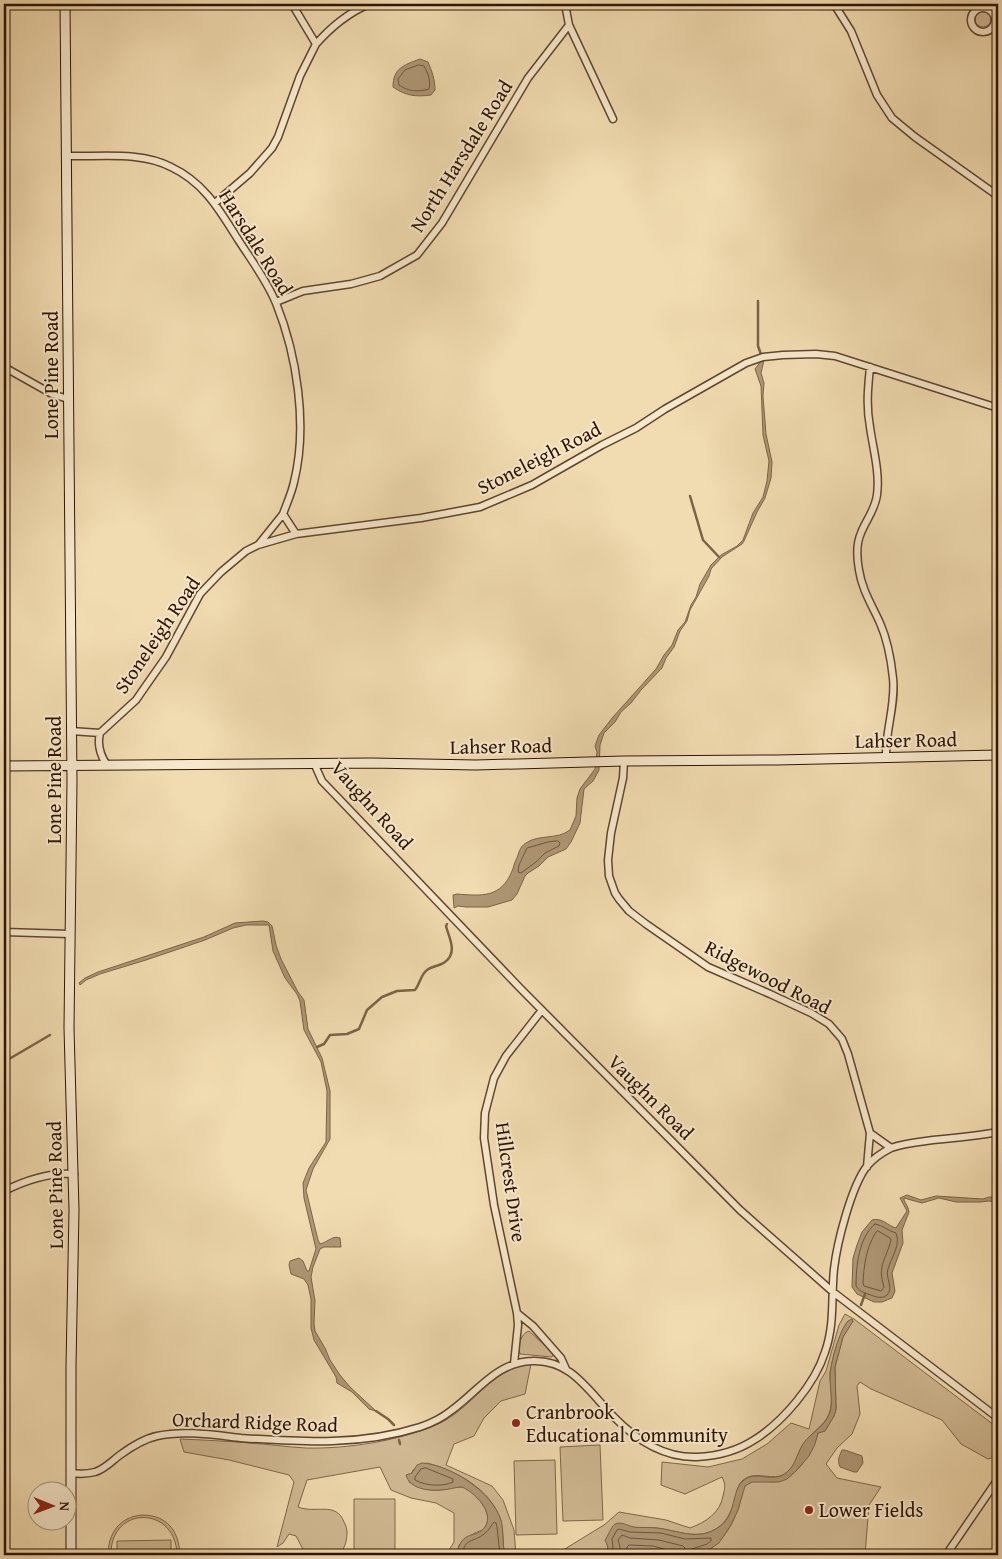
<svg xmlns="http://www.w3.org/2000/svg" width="1002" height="1559" font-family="'Gentium Book Plus',serif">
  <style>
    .green { fill: #d0b993; stroke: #80664b }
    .water { fill: #af9775; stroke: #7c6347 }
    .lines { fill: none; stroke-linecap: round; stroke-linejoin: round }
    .shore { stroke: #6f563c; stroke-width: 1 }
    .stream { stroke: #7c6347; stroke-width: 2.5 }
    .street-casing { stroke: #60462e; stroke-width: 9 }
    .secondary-casing { stroke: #2f1403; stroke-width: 11 }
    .street { stroke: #f6e8cc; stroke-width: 6 }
    .secondary { stroke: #f6e8cc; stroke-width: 9 }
    .poi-dot { fill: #8f2418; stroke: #f6e8cc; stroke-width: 2 }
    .labels { text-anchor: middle; stroke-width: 4; stroke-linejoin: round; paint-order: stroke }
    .street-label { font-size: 20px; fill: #2f1403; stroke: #f6e8cc }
    .poi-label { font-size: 20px; fill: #2f1403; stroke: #f6e8cc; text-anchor: start }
  </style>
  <rect width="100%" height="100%" fill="#f1dbb0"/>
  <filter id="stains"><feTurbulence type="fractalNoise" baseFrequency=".004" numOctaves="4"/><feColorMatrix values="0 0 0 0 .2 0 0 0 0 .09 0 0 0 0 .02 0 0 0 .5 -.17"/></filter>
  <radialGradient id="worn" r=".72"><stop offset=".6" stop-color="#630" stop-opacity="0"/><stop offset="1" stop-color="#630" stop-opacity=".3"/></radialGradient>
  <!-- green -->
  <path class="green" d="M975 19a8 8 0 1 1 16 0a8 8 0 1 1-16 0Z
    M845 1314 854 1319 998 1428V1456L988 1459 961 1444 942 1420 871 1389 860 1382 857 1386 860 1414 852 1434 837 1448 826 1464 837 1478 881 1487 869 1505 865 1555H687C694 1553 702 1552 709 1549 723 1542 734 1522 739 1506 741 1500 741 1490 746 1485 754 1477 769 1484 779 1481 798 1477 814 1449 818 1433L825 1431 834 1416 836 1409 835 1367 843 1337 853 1321C848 1327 842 1333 839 1339 836 1345 831 1366 830 1373 830 1386 834 1402 829 1414 824 1426 812 1432 804 1443 796 1454 796 1471 780 1476 768 1479 754 1471 743 1480 738 1484 737 1491 736 1497 731 1515 722 1531 702 1534 686 1536 673 1530 657 1528 649 1527 639 1529 630 1527 625 1525 622 1523 616 1524L607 1543 608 1550C600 1557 567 1555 555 1555L604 1525 619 1512 666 1520 690 1528C706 1522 720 1513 723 1496 725 1487 726 1485 722 1477L685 1494 661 1485 662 1462 708 1467 742 1459 767 1444 791 1423 809 1429 820 1381 826 1371 839 1325Z
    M529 1331 552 1352 553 1355 552 1357 520 1354C518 1346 520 1334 529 1331Z
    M531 1364 525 1394 501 1401 484 1418 474 1436 454 1444 446 1465 492 1486 503 1500 514 1530 516 1555H505C502 1544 504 1532 501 1521 491 1489 457 1471 427 1463L413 1470 412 1473 410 1474 409 1482C418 1489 434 1492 446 1489 451 1488 457 1486 462 1487 475 1491 495 1514 485 1527 482 1531 479 1531 475 1533 469 1536 464 1541 459 1545L457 1555H448L449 1550 454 1542V1513L436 1503 411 1498 391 1490 380 1467 307 1480 298 1507C316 1514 336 1501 344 1522 346 1526 347 1528 347 1533 347 1541 344 1550 339 1555H306L296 1536 289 1534 283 1543 277 1547 294 1482 289 1475 229 1460 184 1452 180 1439C203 1440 226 1441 249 1443 268 1444 287 1447 306 1448 347 1449 398 1441 436 1425 472 1410 490 1368 531 1364Z
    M600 1445 603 1520 563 1521 560 1447Z
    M555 1460 557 1534 516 1535 514 1461Z
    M354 1499H395V1555H354Z
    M142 1515C167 1515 179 1531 180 1555H177C176 1505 110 1505 111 1555H108C108 1534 119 1517 142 1515Z
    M171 1540V1555H117V1541Z"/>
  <!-- water -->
  <path class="water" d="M420 59 428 62C432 71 435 80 435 90L431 95C416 97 406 96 393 87 393 68 404 65 420 59Z
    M764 360 761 373 764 383 763 396 766 434 772 462 771 478 765 498 757 512 744 541 742 544 722 557 711 569 709 576 690 610 687 621 680 631 674 647 666 658 662 668 641 690 631 703 621 712 615 722 604 733 600 745 599 770 593 781 584 789 580 823 571 842 566 849 548 857 539 866 528 873 525 876 517 894 512 900 488 907H466L458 906 454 908 453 895 457 894C482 896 501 898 512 871 514 867 514 863 516 860 519 854 519 847 526 843 539 834 557 840 570 830L576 816 577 798 580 789 595 769 597 752 595 746 599 735 613 717 656 669 664 655 672 645 678 630 685 622 691 605 696 597 700 584 711 565 721 555 737 546 743 540 753 513 763 497 767 481 769 461 763 435 761 386 755 369 761 361Z
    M263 921 268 922 272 926 276 945 281 959 298 992 304 1000 308 1029 322 1058 330 1091V1139L313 1169 306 1190 318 1240 320 1244C328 1242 333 1235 340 1238L341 1247H324L320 1249 313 1267 311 1277 315 1301 314 1323 315 1331 325 1348 330 1360 340 1375 350 1387 376 1411 369 1409 352 1392 337 1383 336 1377 314 1340 311 1328V1299L308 1285 304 1279 291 1274 289 1265 290 1261 299 1258 303 1261 307 1271H309L316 1249 304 1198 303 1183 309 1168 326 1142 327 1091 321 1062 304 1030 300 1001 297 994 285 978 273 951 269 925H246L233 928 205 940 146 960 100 974 86 980 80 985 79 983 85 978 98 972 204 937 235 923Z
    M907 1195 921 1200 936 1196 983 1199C988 1197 992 1196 998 1198V1202L988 1201 981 1202H956L939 1198 922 1203 904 1198V1200L908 1208 909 1212 902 1230 903 1243 892 1273 895 1291 892 1298 882 1302H874L857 1294 852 1287 853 1258 857 1245 862 1232 872 1220C882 1217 888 1226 896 1228L907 1211 900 1198Z
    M852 1319 853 1321 843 1337 835 1367 836 1409 834 1416 825 1431 818 1433 815 1444 809 1456 796 1471 787 1479 779 1482H752L745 1486 738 1510 731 1525 719 1543 710 1549 687 1555H580L598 1554 607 1552 608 1547 605 1540C608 1536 611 1527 615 1524 622 1521 627 1526 634 1527 641 1528 649 1527 656 1528 679 1530 697 1542 719 1527 737 1515 731 1491 743 1481 754 1470 770 1482 783 1475 796 1467 796 1455 803 1444 811 1432 826 1426 830 1412 833 1402 830 1389 830 1378 830 1364 839 1331 848 1321Z
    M842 1450H845L862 1456 863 1463 857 1472H854L840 1467C837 1460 839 1457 842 1450Z
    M422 1463C451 1465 492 1492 501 1520 504 1532 502 1544 505 1555H457C461 1528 476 1540 485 1527 495 1512 474 1492 462 1487 455 1487 448 1490 441 1490 428 1491 410 1489 406 1475L412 1473 417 1465Z"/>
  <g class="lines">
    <!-- shore -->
    <path class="shore" d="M419 65 424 66C428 73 431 81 429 89 418 92 409 92 399 85L398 79 405 70Z
      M558 841 560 843 559 846 545 853 536 862 521 873 518 872 519 865 527 848 548 842Z
      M875 1224C883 1225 888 1231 896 1233 901 1245 891 1258 888 1269 885 1277 894 1289 887 1295 881 1300 874 1296 868 1294 863 1292 859 1291 856 1286 856 1266 859 1237 875 1224Z
      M878 1231 890 1238 891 1240C886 1260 877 1265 884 1287L881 1291 864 1286 863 1283C864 1265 866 1248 876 1232Z
      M426 1468 453 1479V1482C442 1487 426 1486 415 1480V1477L421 1469Z
      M462 1555C465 1537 473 1543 484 1534 489 1531 491 1525 494 1522L496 1523 497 1527 500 1555
      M611 1555 613 1547 612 1539 617 1530 619 1529 630 1532 661 1533 685 1539 711 1538V1541L707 1544 692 1549 690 1555
      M618 1555 620 1547 618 1540 622 1535 630 1538 659 1540 683 1546 685 1548 684 1555
      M626 1555 627 1547 629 1545 653 1546 675 1552 676 1555"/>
    <!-- stream -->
    <path class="stream" d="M758 301V346L763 360
      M690 496 703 540 719 557
      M317 1047 324 1044 330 1035 347 1034 359 1029 367 1010 382 997 397 991 415 990C420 984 421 974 427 970 432 966 440 966 445 962 458 952 449 938 446 926L447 924
      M4 1062 50 1035
      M861 1305 865 1294
      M376 1411 388 1419 394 1425
      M399 1440 400 1444"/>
    <defs>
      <path id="street" d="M565 4 569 25 613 119
        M834 4 851 31 877 95 892 118 915 137 998 196
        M971 20a12 12 0 1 1 24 0a12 12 0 1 1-24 0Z
        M316 44C331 27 348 13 369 4
        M67 156C100 157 141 151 171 167 205 183 220 211 239 241 252 261 267 281 276 303 297 355 308 426 294 482 292 492 287 503 283 514L296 534
        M215 203 250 173 272 148 278 137 300 76 316 44 292 4
        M276 302 303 291 351 284 380 276 417 255 442 223 528 78 569 25
        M4 367 52 394 68 399
        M870 367C868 387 866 406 870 427 873 449 880 472 877 495 875 510 866 520 861 533 856 544 857 559 859 570 862 590 872 605 880 623 888 641 891 659 893 678 896 705 885 731 886 758
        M259 544 283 514
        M71 731 100 733 136 700 145 687 166 657 200 594 221 572 246 551 258 545 296 534 421 518 480 507 532 485 602 445 636 428 665 409 746 363 763 357 783 355 816 354 835 356 998 408
        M100 733C97 745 100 755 107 765
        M624 761 623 778 611 833 608 860 609 876 615 893 619 899 629 911 646 924 708 967 770 994 811 1013 829 1024 842 1039 848 1054 870 1133 891 1148
        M314 763 322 781 520 988 740 1210 833 1292 998 1418
        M4 932 70 934
        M542 1010 506 1056 494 1078 485 1113 484 1138 494 1205 517 1313 533 1326 561 1358 566 1369
        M867 1167 870 1133
        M4 1191C26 1180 49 1172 74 1174
        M514 1364 518 1325 517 1313
        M71 1473C79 1474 87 1474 95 1472 105 1469 112 1461 120 1455 131 1447 143 1439 157 1436 184 1430 214 1435 241 1438 303 1442 360 1446 420 1427 432 1423 442 1418 452 1410 478 1391 497 1362 532 1361 571 1359 589 1392 613 1416 635 1439 664 1458 697 1457 718 1456 737 1451 754 1440 783 1422 815 1384 825 1352 835 1324 831 1297 834 1269 837 1243 851 1187 867 1166 873 1159 883 1152 891 1148 904 1143 919 1142 933 1140 955 1138 977 1136 998 1132
        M946 1555 998 1479"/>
      <path id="secondary" d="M65 4 72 781 69 1028 74 1210 71 1366V1555
        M4 766 371 763 476 765 624 761 777 760 998 755"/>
    </defs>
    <!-- street casing -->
    <use href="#street" class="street-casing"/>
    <!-- secondary casing -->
    <use href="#secondary" class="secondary-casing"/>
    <!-- street -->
    <use href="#street" class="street"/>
    <!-- secondary -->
    <use href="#secondary" class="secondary"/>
  </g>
  <!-- markers -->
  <g class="poi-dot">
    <circle cx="516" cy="1423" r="5"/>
    <circle cx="809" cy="1510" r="5"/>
  </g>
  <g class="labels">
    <!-- street labels -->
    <g class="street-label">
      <text transform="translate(461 156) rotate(-58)" y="7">North Harsdale Road</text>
      <text transform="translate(256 242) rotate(58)" y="7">Harsdale Road</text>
      <text transform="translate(51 375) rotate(-90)" y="7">Lone Pine Road</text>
      <text transform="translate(539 458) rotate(-27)" y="7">Stoneleigh Road</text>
      <text transform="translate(157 635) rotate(-56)" y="7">Stoneleigh Road</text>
      <text transform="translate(906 740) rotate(-1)" y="7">Lahser Road</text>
      <text transform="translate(501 746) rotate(-1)" y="7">Lahser Road</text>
      <text transform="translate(54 780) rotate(-90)" y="7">Lone Pine Road</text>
      <text transform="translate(372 805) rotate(48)" y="7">Vaughn Road</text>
      <text transform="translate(768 977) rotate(27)" y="7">Ridgewood Road</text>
      <text transform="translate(651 1097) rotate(45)" y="7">Vaughn Road</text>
      <text transform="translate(511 1182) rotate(82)" y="7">Hillcrest Drive</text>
      <text transform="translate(55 1185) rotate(-91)" y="7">Lone Pine Road</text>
      <text transform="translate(255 1422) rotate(2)" y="7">Orchard Ridge Road</text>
    </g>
    <!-- poi labels -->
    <g class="poi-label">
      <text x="526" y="1419">Cranbrook<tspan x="526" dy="23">Educational Community</tspan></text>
      <text x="819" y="1517">Lower Fields</text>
    </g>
  </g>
  <!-- margin -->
  <rect width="1002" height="1559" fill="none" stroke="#f1dbb0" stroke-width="20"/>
  <rect x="5" y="5" width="992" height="1549" fill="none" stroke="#2f1403" stroke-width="2.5"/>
  <rect x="10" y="10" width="982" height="1539" fill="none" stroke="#2f1403"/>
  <!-- north arrow -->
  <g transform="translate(52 1506) rotate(91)"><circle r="24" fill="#f6e8cc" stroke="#a6937c"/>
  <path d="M0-4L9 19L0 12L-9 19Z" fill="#8f2418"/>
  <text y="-8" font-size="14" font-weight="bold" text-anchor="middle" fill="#2f1403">N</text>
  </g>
  <rect width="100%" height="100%" filter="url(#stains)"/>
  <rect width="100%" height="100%" fill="url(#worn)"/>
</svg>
